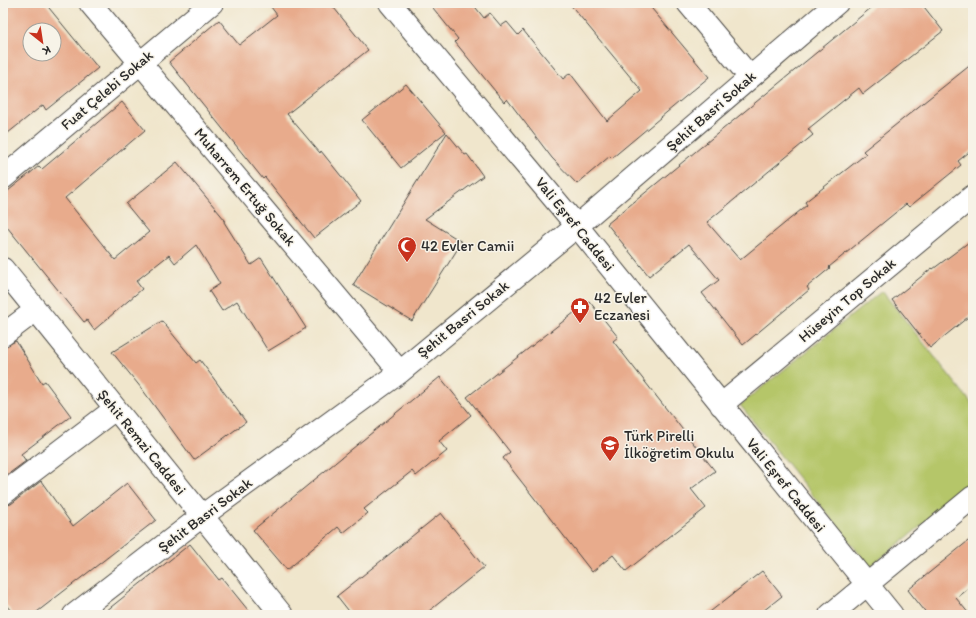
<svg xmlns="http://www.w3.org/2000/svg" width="976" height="618" font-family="Itim,sans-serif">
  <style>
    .green { fill: #b5c669; stroke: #70784a }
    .building { fill: #e8ab8c; fill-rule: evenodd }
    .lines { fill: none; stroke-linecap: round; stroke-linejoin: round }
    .minor-casing { stroke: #494743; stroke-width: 24 }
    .minor { stroke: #fff; stroke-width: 22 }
    .labels { text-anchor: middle; stroke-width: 3; stroke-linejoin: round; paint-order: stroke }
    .street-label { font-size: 15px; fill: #2b2b2b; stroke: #f7f3e8 }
    .poi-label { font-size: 15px; fill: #2b2b2b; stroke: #f7f3e8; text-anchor: start }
  </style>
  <rect width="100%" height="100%" fill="#f7f3e8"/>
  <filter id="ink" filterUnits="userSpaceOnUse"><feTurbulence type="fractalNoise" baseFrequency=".025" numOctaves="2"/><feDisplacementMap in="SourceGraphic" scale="8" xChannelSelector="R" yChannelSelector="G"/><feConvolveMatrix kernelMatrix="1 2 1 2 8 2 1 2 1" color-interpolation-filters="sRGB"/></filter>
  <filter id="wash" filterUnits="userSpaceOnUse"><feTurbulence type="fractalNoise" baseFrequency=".012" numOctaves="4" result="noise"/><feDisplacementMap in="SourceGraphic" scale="16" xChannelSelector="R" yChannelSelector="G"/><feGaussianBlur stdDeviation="0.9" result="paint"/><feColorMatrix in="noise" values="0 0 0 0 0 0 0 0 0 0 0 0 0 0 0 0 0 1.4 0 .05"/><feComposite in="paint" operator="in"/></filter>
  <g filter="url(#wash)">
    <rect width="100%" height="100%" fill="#f0e6cc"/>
    <!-- green -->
    <path class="green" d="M882 291 973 405V484L870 567 740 405Z"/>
    <g id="blocks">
      <!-- building -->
      <path class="building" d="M3 3H45L98 68 46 110 43 105 3 137ZM30 30H54V54H30Z
        M268 3H330L368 50 287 114 320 153 321 151 361 201 314 238 265 177 263 179 169 62 219 20 239 45 277 15Z
        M429 3H472L484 18 490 13 501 26 507 22 518 35 523 30 563 79 570 73 607 121 642 91 569 3H647L709 77 612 158 610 156 577 184 552 158 507 99 504 102 455 42 458 39Z
        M877 3H921L943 31 863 94 859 88 808 129 813 135 707 222 740 260 807 205 805 202 866 154 863 151 973 63V149L958 161 961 165 909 207 906 204 829 267 830 268 807 287 809 290 743 345 702 293 719 280 689 244 649 276 607 224Z
        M406 84 446 132 401 168 362 120Z
        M122 102 145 130 65 198 115 260 149 232 126 204 177 162 225 220 224 222 251 265 261 258 306 328 268 351 237 301 222 311 209 291 220 284 196 245 175 263 169 255 136 281 142 289 94 330 87 320 84 322 3 222V195L39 166 42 169Z
        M447 133 465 155 467 154 483 176 425 219 462 242 412 321 353 285Z
        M973 239V313L930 348 892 300 932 268 933 269Z
        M589 301 618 337 613 341 715 471 691 489 706 508 626 571 613 555 592 572 503 458 510 452 467 397Z
        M162 321 196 363 200 360 246 422 194 460 142 389 112 352Z
        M16 341 42 383 45 381 71 416 21 454 26 461 3 478V347Z
        M440 377 471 415 439 441 447 451 416 476 412 471 364 509 368 513 343 533 338 527 287 570 253 530Z
        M41 481 73 526 127 483 156 520 33 615H14L3 601V506L11 504Z
        M441 513 484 567 424 615H352L337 596Z
        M973 537V584L956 598 970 615H928L908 590Z
        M190 544 219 580 222 578 252 615H101Z
        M762 571 782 596 758 615H706Z"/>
    </g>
  </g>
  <g filter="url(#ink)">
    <use href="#blocks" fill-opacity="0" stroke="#494743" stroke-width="1"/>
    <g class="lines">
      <defs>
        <path id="minor" d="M90 3 400 372
          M390 3 577 226 892 615
          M688 3 750 77
          M3 178 212 3
          M3 269 282 615
          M3 335 36 310
          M721 405 973 196
          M3 494 115 409
          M74 615 202 516 400 372 577 226 837 3
          M830 615 973 497"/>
      </defs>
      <!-- minor casing -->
      <use href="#minor" class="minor-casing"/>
      <!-- minor -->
      <use href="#minor" class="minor"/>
    </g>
  </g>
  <!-- icons -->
  <defs>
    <symbol id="mosque-pin" viewBox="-11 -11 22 30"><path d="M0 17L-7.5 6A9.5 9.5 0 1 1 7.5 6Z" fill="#c8321e" stroke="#f7f3e8"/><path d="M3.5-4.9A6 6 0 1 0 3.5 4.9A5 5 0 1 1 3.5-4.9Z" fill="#fff"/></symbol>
    <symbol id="pharmacy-pin" viewBox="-11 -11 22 30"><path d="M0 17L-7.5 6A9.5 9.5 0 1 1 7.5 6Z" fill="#c8321e" stroke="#f7f3e8"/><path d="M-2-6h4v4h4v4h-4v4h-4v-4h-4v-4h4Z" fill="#fff"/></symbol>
    <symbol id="school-pin" viewBox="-11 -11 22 30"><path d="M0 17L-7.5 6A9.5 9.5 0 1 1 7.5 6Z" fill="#c8321e" stroke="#f7f3e8"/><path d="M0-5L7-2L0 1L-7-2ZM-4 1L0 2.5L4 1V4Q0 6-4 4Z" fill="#fff"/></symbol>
  </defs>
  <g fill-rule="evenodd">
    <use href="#mosque-pin" x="396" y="235" width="22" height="30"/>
    <use href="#pharmacy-pin" x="569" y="296" width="22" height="30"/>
    <use href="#school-pin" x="599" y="434" width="22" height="30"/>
  </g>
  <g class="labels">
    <!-- street labels -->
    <g class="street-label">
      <text transform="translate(107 90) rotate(-40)" y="5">Fuat Çelebi Sokak</text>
      <text transform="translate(711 111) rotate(-41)" y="5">Şehit Basri Sokak</text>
      <text transform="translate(245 187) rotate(50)" y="5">Muharrem Ertuğ Sokak</text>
      <text transform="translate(575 224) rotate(51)" y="5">Vali Eşref Caddesi</text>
      <text transform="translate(847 300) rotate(-40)" y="5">Hüseyin Top Sokak</text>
      <text transform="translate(463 319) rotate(-39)" y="5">Şehit Basri Sokak</text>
      <text transform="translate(142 442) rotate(51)" y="5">Şehit Remzi Caddesi</text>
      <text transform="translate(786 485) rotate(51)" y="5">Vali Eşref Caddesi</text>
      <text transform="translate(205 515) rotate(-37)" y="5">Şehit Basri Sokak</text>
    </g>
    <!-- poi labels -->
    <g class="poi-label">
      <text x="421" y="251">42 Evler Camii</text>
      <text x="594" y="303">42 Evler<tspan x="594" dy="17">Eczanesi</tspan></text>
      <text x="624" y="441">Türk Pirelli<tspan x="624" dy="17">İlköğretim Okulu</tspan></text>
    </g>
  </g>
  <!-- margin -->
  <rect width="976" height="618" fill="none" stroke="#f7f3e8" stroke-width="16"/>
  <!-- north arrow -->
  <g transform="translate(42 42) rotate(150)"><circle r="19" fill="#f7f3e8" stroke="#a5a39c"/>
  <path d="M0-3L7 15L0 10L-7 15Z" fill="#c8321e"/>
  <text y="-6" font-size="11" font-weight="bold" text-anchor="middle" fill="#2b2b2b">K</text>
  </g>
</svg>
